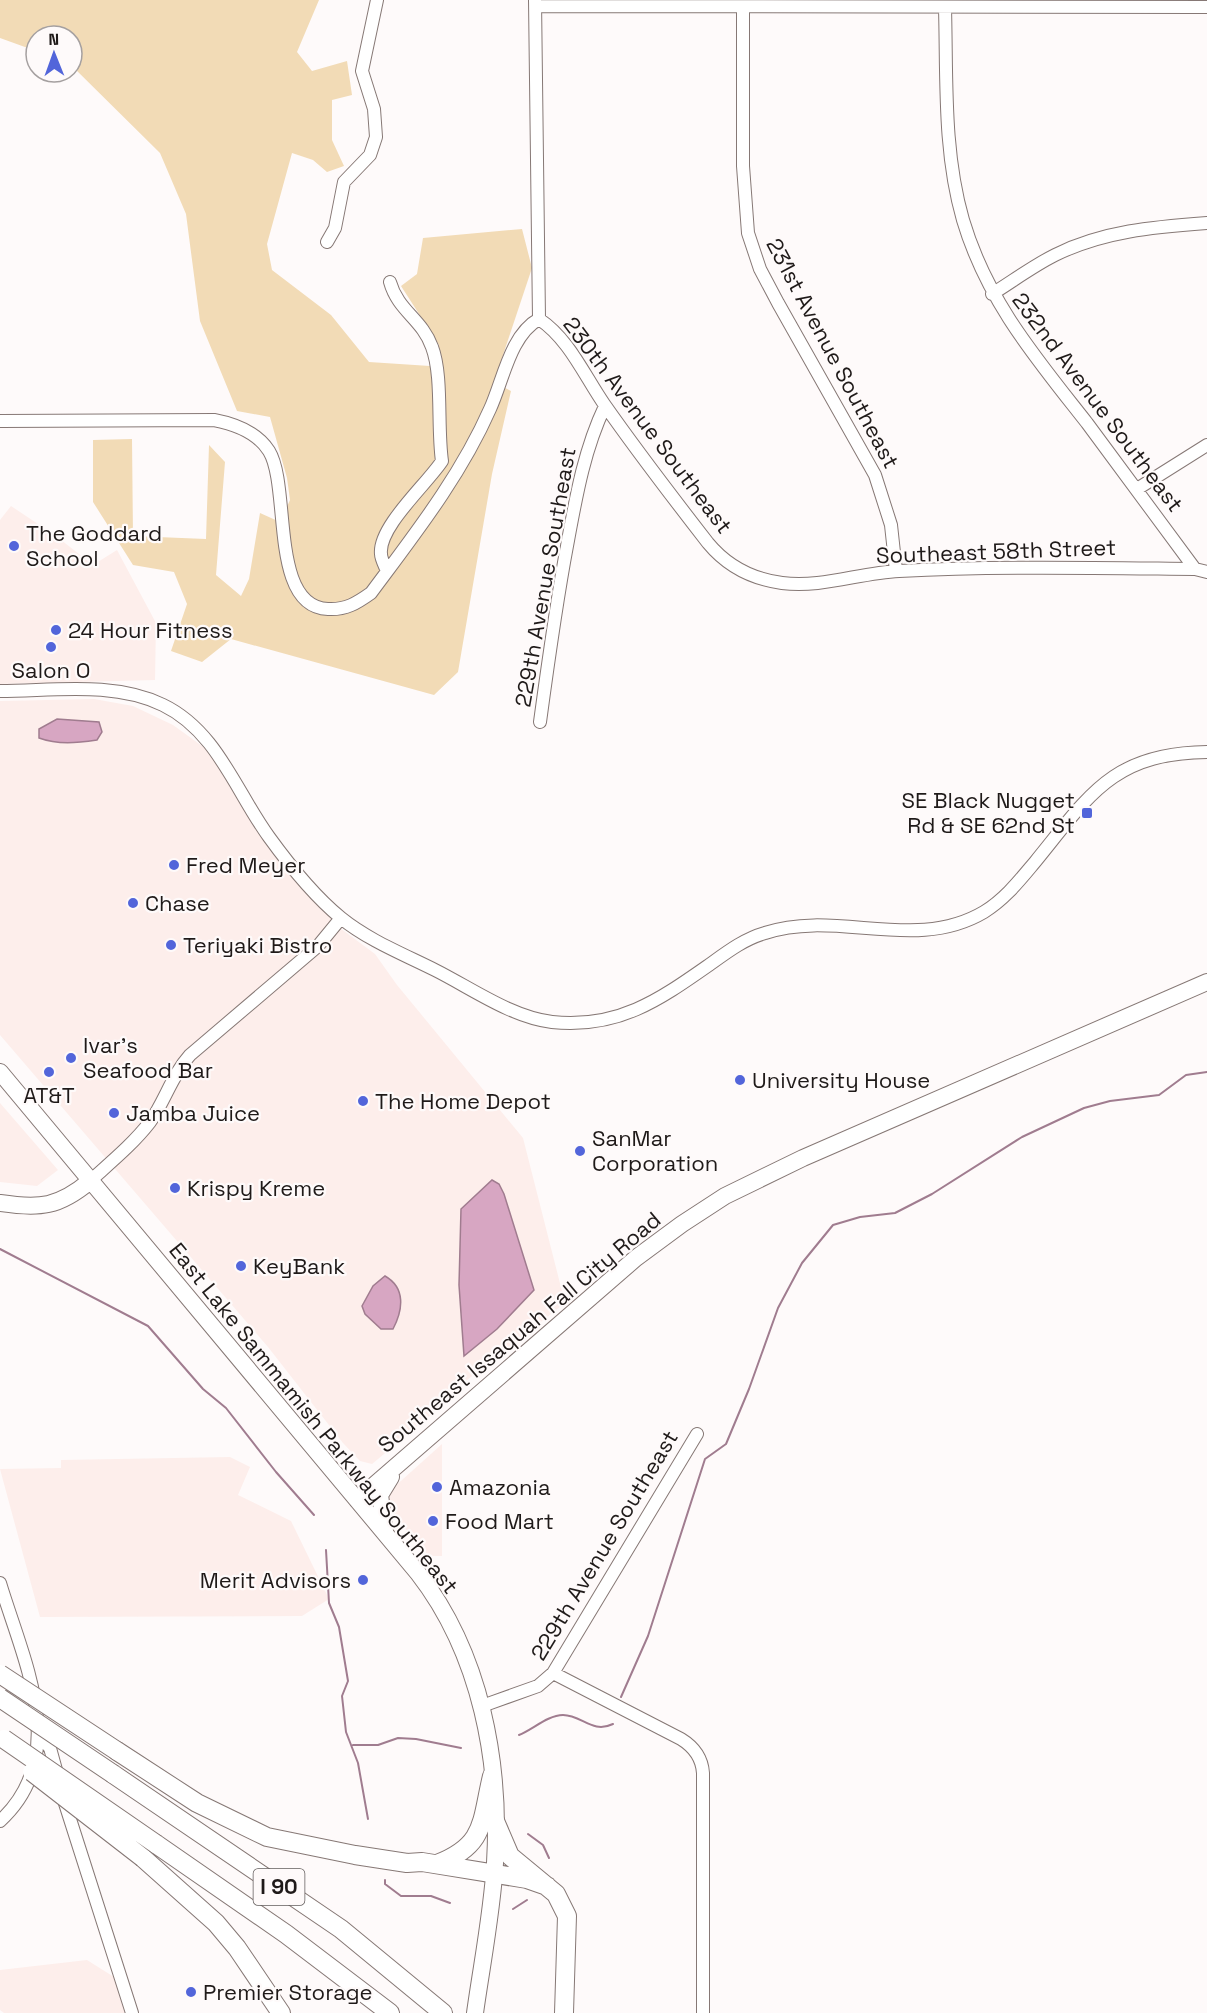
<svg xmlns="http://www.w3.org/2000/svg" width="1207" height="2013" font-family="'Space Grotesk',sans-serif">
  <style>
    .built { fill: #fdeeeb }
    .green { fill: #f2dbb6 }
    .water { fill: #d7a6c2; stroke: #a07c8f; stroke-width: 1.5 }
    .lines { fill: none; stroke-linecap: round; stroke-linejoin: round }
    .stream { stroke: #a07c8f; stroke-width: 2 }
    .minor-casing { stroke: #867875; stroke-width: 14 }
    .major-casing { stroke: #867875; stroke-width: 18 }
    .highway-casing { stroke: #867875; stroke-width: 20 }
    .minor { stroke: #fff; stroke-width: 12 }
    .major { stroke: #fff; stroke-width: 16 }
    .highway { stroke: #fff; stroke-width: 18 }
    .highway-bridge-casing { stroke: #867875; stroke-width: 20; stroke-linecap: butt }
    .highway-bridge { stroke: #fff; stroke-width: 18 }
    .poi-dot { fill: #5265da; stroke: #fefafa; stroke-width: 2 }
    .labels { text-anchor: middle; stroke-width: 4.5; stroke-linejoin: round; paint-order: stroke }
    .shield { fill: #fefafa; stroke: #625d5c; stroke-width: 1.5 }
    .shield-label { font-size: 21px; font-weight: bold; fill: #1f1a19 }
    .street-label { font-size: 22px; fill: #1f1a19; stroke: #fefafa }
    .poi-label { font-size: 22px; fill: #1f1a19; stroke: #fefafa; text-anchor: start }
  </style>
  <rect width="100%" height="100%" fill="#fefafa"/>
  <!-- built -->
  <path class="built" d="M11 506 56 536 93 565 117 550 156 623 155 680 0 684V520Z
    M94 699 133 706 173 725 216 756 273 848 340 928 375 954 397 985 523 1138 565 1303 467 1380 432 1414 372 1464 360 1461 343 1443 268 1347 0 1035V701Z
    M0 1103 58 1170 37 1186 0 1182Z
    M442 1444V1556H429L388 1509V1498L392 1489Z
    M230 1457 250 1467 238 1495 291 1521 329 1599 302 1616 40 1617 0 1469 61 1468V1460Z
    M87 1960 114 1977 125 2013H4L0 2010V1970Z"/>
  <!-- green -->
  <path class="green" d="M0 0H319L297 52 312 71 347 61 352 95 332 100V140L344 166 327 172 313 160 292 153 267 244 272 270 331 315 369 362 430 366 439 345 401 286 417 274 423 238 522 229 532 268 494 382 511 391 492 474 458 672 434 695 231 639 202 662 171 651 187 604 174 572 133 565 93 502V440L132 439 133 536 206 539 209 445 225 462 216 575 241 596 249 579 260 513 280 522 290 500 287 478 270 417 237 411 200 321 186 214 160 153 72 66V36H36V51L0 38Z"/>
  <!-- water -->
  <path class="water" d="M57 719 99 722 102 732 97 740C77 743 58 745 39 738V729Z
    M492 1180 499 1184 504 1194 534 1290 497 1329 464 1356 459 1285 461 1209Z
    M385 1276C406 1288 403 1310 393 1329H381L365 1314 362 1306 373 1286Z"/>
  <g class="lines">
    <!-- stream -->
    <path class="stream" d="M0 1249 148 1326 203 1389 226 1408 276 1472 314 1515
      M326 1550 329 1603 339 1627 348 1681 342 1696 346 1732 358 1763 368 1819
      M621 1697 648 1636 705 1459 726 1444 749 1389 778 1308 802 1263 833 1225 860 1217 895 1213 932 1194 1022 1137 1084 1108 1110 1101 1159 1095 1186 1075 1207 1072
      M519 1735C532 1730 548 1715 563 1715 582 1715 592 1734 613 1724
      M353 1745H378L398 1738 416 1739 461 1748
      M528 1834 543 1845 549 1858
      M385 1880V1884L401 1896H431L450 1903
      M513 1909 527 1900"/>
    <defs>
      <path id="minor" d="M535 0 539 319
        M536 6 1207 7
        M743 8V166L748 233 760 269 778 303 875 475 891 525 896 571
        M945 8C947 78 943 151 963 220 987 301 1036 358 1087 423 1123 471 1159 520 1195 569
        M327 242 335 228 344 182 370 155 376 137 374 109 362 71 377 0
        M992 294C1013 281 1033 266 1055 255 1103 231 1154 227 1207 223
        M539 319C569 339 584 375 604 404 637 451 673 498 708 543 727 566 752 579 782 583 822 588 859 573 899 571 997 566 1096 568 1195 569L1207 572
        M0 421 214 420C235 424 257 432 269 451 291 487 269 607 328 609 346 610 357 603 371 593 414 535 460 477 490 409 503 381 510 335 539 319
        M1137 489 1207 445
        M387 571C385 566 381 559 381 554 378 527 427 484 442 461 437 427 443 376 432 347 422 319 398 311 390 282
        M0 691C53 691 113 681 163 705 217 731 236 792 269 837 290 866 313 895 341 918 368 940 403 954 435 970 471 988 511 1017 552 1022 618 1029 659 1000 709 965 727 952 744 939 765 933 837 909 915 953 984 912 1005 899 1019 881 1035 862 1089 796 1112 753 1207 752
        M540 722C548 663 556 604 567 546 576 497 584 450 605 406
        M90 1181C111 1162 133 1144 150 1122 165 1101 172 1075 190 1055L318 946 341 918
        M0 1583C23 1660 72 1755 0 1821
        M553 1673 681 1739C694 1747 702 1758 703 1773V2013
        M482 1706 538 1686 553 1673 697 1434
        M39 1736 50 1748 58 1777
        M62 1794 132 2013"/>
      <path id="major" d="M0 1072 418 1573C481 1654 501 1763 495 1863 492 1913 482 1963 475 2013
        M0 1203C40 1209 59 1207 90 1181
        M357 1500 636 1258 682 1224 725 1196 803 1158 1207 982
        M385 1531 380 1495 391 1477"/>
      <path id="highway" d="M117 1751 197 1803 267 1837 355 1855 407 1863 422 1862 527 1879 547 1886
        M113 1774 341 1929 443 2013
        M495 1821 510 1856 556 1894 567 1916 564 2013
        M156 1844 286 1934 390 2013
        M143 1858 216 1923 237 1948 281 2013
        M437 1864C486 1845 481 1822 492 1776"/>
    </defs>
    <!-- minor casing -->
    <use href="#minor" class="minor-casing"/>
    <!-- major casing -->
    <use href="#major" class="major-casing"/>
    <!-- highway casing -->
    <use href="#highway" class="highway-casing"/>
    <!-- minor -->
    <use href="#minor" class="minor"/>
    <!-- major -->
    <use href="#major" class="major"/>
    <!-- highway -->
    <use href="#highway" class="highway"/>
    <defs>
      <path id="highway-bridge" d="M0 1674 117 1751
        M0 1698 113 1774
        M4 1739 156 1844
        M32 1772 143 1858"/>
    </defs>
    <!-- highway-bridge casing -->
    <use href="#highway-bridge" class="highway-bridge-casing"/>
    <!-- highway-bridge -->
    <use href="#highway-bridge" class="highway-bridge"/>
  </g>
  <!-- markers -->
  <g class="poi-dot">
    <circle cx="14" cy="546" r="6"/>
    <circle cx="56" cy="630" r="6"/>
    <circle cx="51" cy="647" r="6"/>
    <rect x="1081" y="807" width="12" height="12" rx="3"/>
    <circle cx="174" cy="865" r="6"/>
    <circle cx="133" cy="903" r="6"/>
    <circle cx="171" cy="945" r="6"/>
    <circle cx="71" cy="1058" r="6"/>
    <circle cx="49" cy="1072" r="6"/>
    <circle cx="740" cy="1080" r="6"/>
    <circle cx="363" cy="1101" r="6"/>
    <circle cx="114" cy="1113" r="6"/>
    <circle cx="580" cy="1151" r="6"/>
    <circle cx="175" cy="1188" r="6"/>
    <circle cx="241" cy="1266" r="6"/>
    <circle cx="437" cy="1487" r="6"/>
    <circle cx="433" cy="1521" r="6"/>
    <circle cx="363" cy="1580" r="6"/>
    <circle cx="191" cy="1992" r="6"/>
  </g>
  <g class="labels">
    <!-- shield labels -->
    <rect class="shield" x="253.5" y="1869" width="51" height="36" rx="4.5"/>
    <g class="shield-label">
      <text x="279" y="1894">I 90</text>
    </g>
    <!-- street labels -->
    <g class="street-label">
      <text transform="translate(833 353) rotate(62)" y="8">231st Avenue Southeast</text>
      <text transform="translate(1098 402) rotate(53)" y="8">232nd Avenue Southeast</text>
      <text transform="translate(648 425) rotate(53)" y="8">230th Avenue Southeast</text>
      <text transform="translate(996 551) rotate(-2)" y="8">Southeast 58th Street</text>
      <text transform="translate(545 577) rotate(-80)" y="8">229th Avenue Southeast</text>
      <text transform="translate(519 1332) rotate(-40)" y="8">Southeast Issaquah Fall City Road</text>
      <text transform="translate(314 1418) rotate(51)" y="8">East Lake Sammamish Parkway Southeast</text>
      <text transform="translate(604 1545) rotate(-59)" y="8">229th Avenue Southeast</text>
    </g>
    <!-- poi labels -->
    <g class="poi-label">
      <text x="26" y="541">The Goddard<tspan x="26" dy="25">School</tspan></text>
      <text x="68" y="638">24 Hour Fitness</text>
      <text x="51" y="678" text-anchor="middle">Salon O</text>
      <text x="1075" y="808" text-anchor="end">SE Black Nugget<tspan x="1075" dy="25">Rd &amp; SE 62nd St</tspan></text>
      <text x="186" y="873">Fred Meyer</text>
      <text x="145" y="911">Chase</text>
      <text x="183" y="953">Teriyaki Bistro</text>
      <text x="83" y="1053">Ivar's<tspan x="83" dy="25">Seafood Bar</tspan></text>
      <text x="752" y="1088">University House</text>
      <text x="49" y="1103" text-anchor="middle">AT&amp;T</text>
      <text x="375" y="1109">The Home Depot</text>
      <text x="126" y="1121">Jamba Juice</text>
      <text x="592" y="1146">SanMar<tspan x="592" dy="25">Corporation</tspan></text>
      <text x="187" y="1196">Krispy Kreme</text>
      <text x="253" y="1274">KeyBank</text>
      <text x="449" y="1495">Amazonia</text>
      <text x="445" y="1529">Food Mart</text>
      <text x="351" y="1588" text-anchor="end">Merit Advisors</text>
      <text x="203" y="2000">Premier Storage</text>
    </g>
  </g>
  <!-- north arrow -->
  <g transform="translate(54 54) rotate(359)"><circle r="28" fill="#fefafa" stroke="#a5a0a0" stroke-width="1.5"/>
  <path d="M0-4.5L10 22L0 15L-10 22Z" fill="#5265da"/>
  <text y="-9" font-size="16" font-weight="bold" text-anchor="middle" fill="#1f1a19">N</text>
  </g>
</svg>
